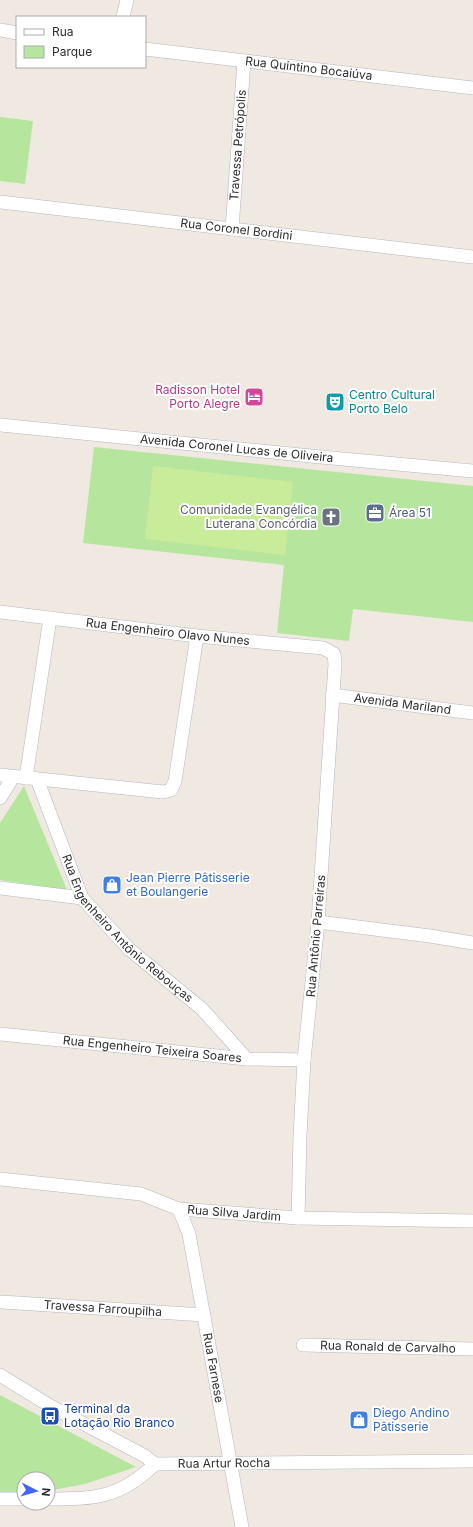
<svg xmlns="http://www.w3.org/2000/svg" width="473" height="1527" font-family="Inter,sans-serif">
  <style>
    .green { fill: #b6e59e }
    .pitch { fill: #c9ec9a }
    .lines { fill: none; stroke-linecap: round; stroke-linejoin: round }
    .minor-casing { stroke: #b4b7c1; stroke-width: 14 }
    .minor { stroke: #fff; stroke-width: 13 }
    .labels { text-anchor: middle; stroke-width: 4; stroke-linejoin: round; paint-order: stroke }
    .street-label { font-size: 12px; fill: #2e2e2e; stroke: #fff }
    .hotel-label { font-size: 12px; fill: #b23c85; stroke: #fff; text-anchor: end }
    .culture-label { font-size: 12px; fill: #0d838f; stroke: #fff; text-anchor: start }
    .worship-label { font-size: 12px; fill: #5b616d; stroke: #fff; text-anchor: end }
    .service-label { font-size: 12px; fill: #4e5e75; stroke: #fff; text-anchor: start }
    .shop-label { font-size: 12px; fill: #366cbe; stroke: #fff; text-anchor: start }
    .transit-label { font-size: 12px; fill: #164399; stroke: #fff; text-anchor: start }
  </style>
  <rect width="100%" height="100%" fill="#efe9e1"/>
  <!-- green -->
  <path class="green" d="M0 117 33 121 25 184 0 181Z
    M94 447 473 486V622L353 609 349 641 277 633 284 565 83 543Z
    M24 786 67 890 0 880V823Z
    M0 1395 136 1467 85 1484 48 1491V1479H24V1494L0 1496Z"/>
  <!-- pitch -->
  <path class="pitch" d="M153 466 293 482 285 555 145 539Z"/>
  <g class="lines">
    <defs>
      <g id="minor">
        <path d="M123 17 127 0"/>
        <path d="M0 30 17 33"/>
        <path id="s1" d="M145 49 473 88"/>
        <path id="s2" d="M0 202 473 257"/>
        <path id="s3" d="M232 229 244 61"/>
        <path id="s4" d="M0 425 321 457 473 471"/>
        <path id="s5" d="M0 612 197 636 323 648 334 654 335 664 318 922 304 1060 300 1136 298 1218"/>
        <path id="s6" d="M332 695 473 713"/>
        <path d="M0 775 163 792 171 790 175 781 197 636"/>
        <path d="M26 778 50 618"/>
        <path id="s7" d="M37 779 82 898 129 949 202 1009 247 1059"/>
        <path d="M0 798 13 777"/>
        <path d="M0 888 82 898"/>
        <path d="M318 922 430 936 473 943"/>
        <path id="s8" d="M0 1034 247 1059 304 1060"/>
        <path id="s9" d="M0 1179 141 1194 179 1209 298 1218 473 1221"/>
        <path id="s10" d="M179 1209 189 1234 242 1527"/>
        <path id="s11" d="M2 1302 204 1315"/>
        <path id="s12" d="M303 1345 473 1349"/>
        <path id="s13" d="M0 1375 52 1407 145 1456 155 1464 473 1461"/>
        <path d="M0 1499H24"/>
        <path d="M48 1499C95 1499 120 1498 155 1464"/>
      </g>
    </defs>
    <!-- minor casing -->
    <use href="#minor" class="minor-casing"/>
    <!-- minor -->
    <use href="#minor" class="minor"/>
  </g>
  <!-- icons -->
  <defs>
    <symbol id="hotel-square" viewBox="-11 -11 22 22"><rect x="-9" y="-9" width="18" height="18" rx="4" fill="#d1479c" stroke="#fff"/><path d="M-6-4.5h1.5V1H6V5H4.5V3h-9V5H-6ZM-4 0a1.8 1.8 0 1 1 3.6 0ZM.5 0V-2.5h3Q6-2.5 6 0Z" fill="#fff"/></symbol>
    <symbol id="theatre-square" viewBox="-11 -11 22 22"><rect x="-9" y="-9" width="18" height="18" rx="4" fill="#0f9aa8" stroke="#fff"/><path d="M-5-5.5Q0-4 5-5.5V0Q5 5 0 6Q-5 5-5 0ZM-3.3-2.5H-1v1.5H-3.3ZM1-2.5H3.3v1.5H1ZM-2.8 1Q0 5.5 2.8 1Z" fill="#fff"/></symbol>
    <symbol id="office-square" viewBox="-11 -11 22 22"><rect x="-9" y="-9" width="18" height="18" rx="4" fill="#5c6f8a" stroke="#fff"/><path d="M-6-3h4V-5.5h4V-3h4V5H-6ZM-1-4.5V-3h2v-1.5ZM-6 0V1H6V0Z" fill="#fff"/></symbol>
    <symbol id="church-square" viewBox="-11 -11 22 22"><rect x="-9" y="-9" width="18" height="18" rx="4" fill="#6b7280" stroke="#fff"/><path d="M-1.2-6h2.4v3.5h3.3v2.4h-3.3V6h-2.4V-.1h-3.3v-2.4h3.3Z" fill="#fff"/></symbol>
    <symbol id="shop-square" viewBox="-11 -11 22 22"><rect x="-9" y="-9" width="18" height="18" rx="4" fill="#3f7fe0" stroke="#fff"/><path d="M-5-2.5h2.3a2.7 3.5 0 0 1 5.4 0H5L5.5 6h-11ZM-1.5-2.5h3a1.5 2.3 0 0 0-3 0Z" fill="#fff"/></symbol>
    <symbol id="bus-square" viewBox="-11 -11 22 22"><rect x="-9" y="-9" width="18" height="18" rx="4" fill="#1a4fb4" stroke="#fff"/><path d="M-5-6H5V4H4V6H2V4H-2V6H-4V4H-5ZM-3.5-4V0h7V-4ZM-3.5 1.2v1.5H-2V1.2ZM2 1.2v1.5H3.5V1.2Z" fill="#fff"/></symbol>
  </defs>
  <g fill-rule="evenodd">
    <use href="#hotel-square" x="243" y="386" width="22" height="22"/>
    <use href="#theatre-square" x="324" y="391" width="22" height="22"/>
    <use href="#office-square" x="364" y="502" width="22" height="22"/>
    <use href="#church-square" x="320" y="506" width="22" height="22"/>
    <use href="#shop-square" x="101" y="874" width="22" height="22"/>
    <use href="#bus-square" x="39" y="1405" width="22" height="22"/>
    <use href="#shop-square" x="348" y="1409" width="22" height="22"/>
  </g>
  <g class="labels">
    <!-- street labels -->
    <g class="street-label">
      <text dy="4" stroke="none"><textPath href="#s1" startOffset="165">Rua Quintino Bocaiúva</textPath></text>
      <text dy="4" stroke="none"><textPath href="#s3" startOffset="84">Travessa Petrópolis</textPath></text>
      <text dy="4" stroke="none"><textPath href="#s2" startOffset="238">Rua Coronel Bordini</textPath></text>
      <text dy="4" stroke="none"><textPath href="#s4" startOffset="238">Avenida Coronel Lucas de Oliveira</textPath></text>
      <text dy="4" stroke="none"><textPath href="#s5" startOffset="169">Rua Engenheiro Olavo Nunes</textPath></text>
      <text dy="4" stroke="none"><textPath href="#s6" startOffset="71">Avenida Mariland</textPath></text>
      <text dy="4" stroke="none"><textPath href="#s7" startOffset="179">Rua Engenheiro Antônio Rebouças</textPath></text>
      <text transform="translate(316 936) rotate(-85)" y="4">Rua Antônio Parreiras</text>
      <text dy="4" stroke="none"><textPath href="#s8" startOffset="153">Rua Engenheiro Teixeira Soares</textPath></text>
      <text dy="4" stroke="none"><textPath href="#s9" startOffset="238">Rua Silva Jardim</textPath></text>
      <text dy="4" stroke="none"><textPath href="#s11" startOffset="101">Travessa Farroupilha</textPath></text>
      <text dy="4" stroke="none"><textPath href="#s12" startOffset="85">Rua Ronald de Carvalho</textPath></text>
      <text dy="4" stroke="none"><textPath href="#s10" startOffset="163">Rua Farnese</textPath></text>
      <text dy="4" stroke="none"><textPath href="#s13" startOffset="248">Rua Artur Rocha</textPath></text>
    </g>
    <!-- hotel labels -->
    <g class="hotel-label">
      <text x="240" y="394">Radisson Hotel<tspan x="240" dy="14">Porto Alegre</tspan></text>
    </g>
    <!-- culture labels -->
    <g class="culture-label">
      <text x="349" y="399">Centro Cultural<tspan x="349" dy="14">Porto Belo</tspan></text>
    </g>
    <!-- worship labels -->
    <g class="worship-label">
      <text x="317" y="514">Comunidade Evangélica<tspan x="317" dy="14">Luterana Concórdia</tspan></text>
    </g>
    <!-- service labels -->
    <g class="service-label">
      <text x="389" y="517">Área 51</text>
    </g>
    <!-- shop labels -->
    <g class="shop-label">
      <text x="126" y="882">Jean Pierre Pâtisserie<tspan x="126" dy="14">et Boulangerie</tspan></text>
      <text x="373" y="1417">Diego Andino<tspan x="373" dy="14">Pâtisserie</tspan></text>
    </g>
    <!-- transit labels -->
    <g class="transit-label">
      <text x="64" y="1413">Terminal da<tspan x="64" dy="14">Lotação Rio Branco</tspan></text>
    </g>
  </g>
  <!-- legend -->
  <rect x="16" y="16" width="130" height="52" fill="#ffffff" stroke="#ababab"/>
  <rect x="24" y="29" width="20" height="6" fill="#ffffff" stroke="#ababab"/>
  <text x="52" y="36" font-size="12" fill="#2e2e2e">Rua</text>
  <rect x="24" y="46" width="20" height="12" fill="#b6e59e" stroke="#ababab"/>
  <text x="52" y="56" font-size="12" fill="#2e2e2e">Parque</text>
  <!-- north arrow -->
  <g transform="translate(36 1491) rotate(96)"><circle r="19" fill="#ffffff" stroke="#ababab"/>
  <path d="M0-3L7 15L0 10L-7 15Z" fill="#4264fb"/>
  <text y="-6" font-size="11" font-weight="bold" text-anchor="middle" fill="#2e2e2e">N</text>
  </g>
</svg>
